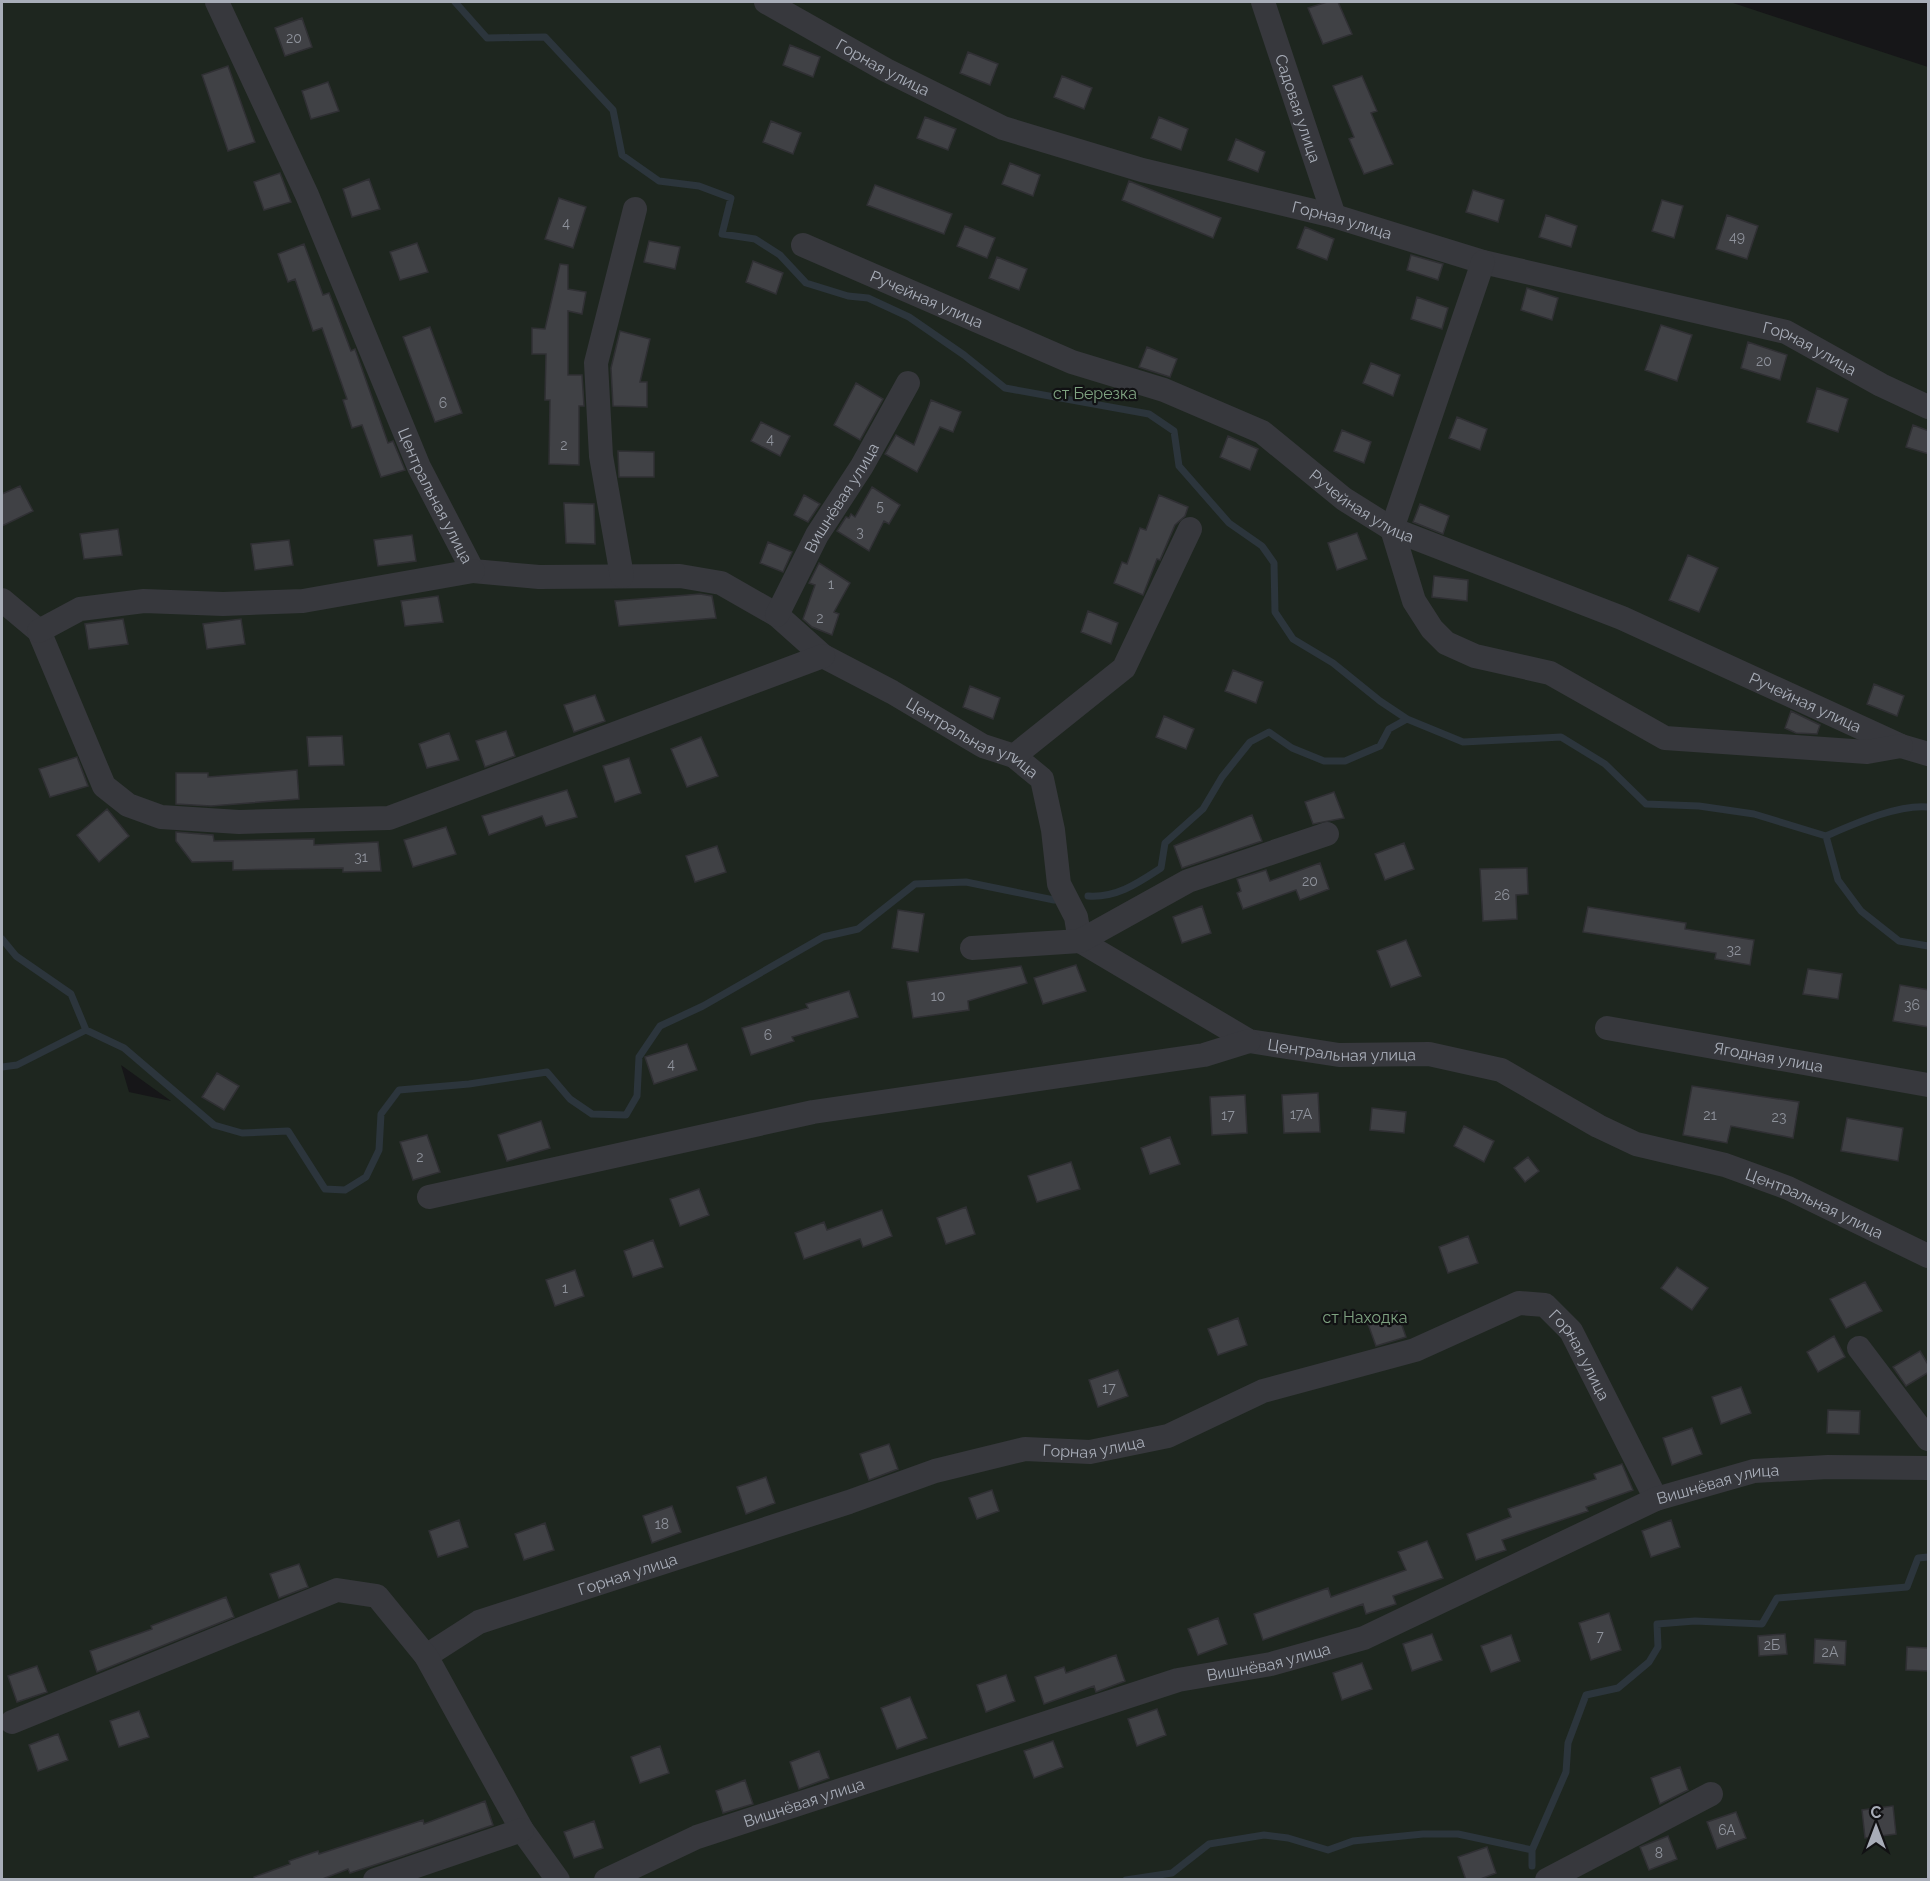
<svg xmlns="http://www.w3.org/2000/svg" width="1930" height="1881" font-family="Raleway,sans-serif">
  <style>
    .green { fill: #1e261f; fill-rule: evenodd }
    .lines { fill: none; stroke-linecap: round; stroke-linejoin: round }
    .stream { stroke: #2c353c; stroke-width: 7 }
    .building { fill: #404145; stroke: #303034; stroke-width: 1.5 }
    .minor { stroke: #37383d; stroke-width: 24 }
    .labels { text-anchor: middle; stroke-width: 4.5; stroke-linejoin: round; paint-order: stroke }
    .number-label { font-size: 14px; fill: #8e929b }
    .street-label { font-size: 16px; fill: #a8adb8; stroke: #111113 }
    .park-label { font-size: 16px; fill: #7fa381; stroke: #111113 }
  </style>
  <rect width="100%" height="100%" fill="#161618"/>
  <!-- green -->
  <path class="green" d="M2 2H1730L1928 67V1879L2 1880ZM121 1065 171 1101 129 1092Z"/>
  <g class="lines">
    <!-- stream -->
    <path class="stream" d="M455 2 487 38 545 37 613 110 622 155 659 181 699 186 731 198 722 234 755 239 780 255 806 283 848 296 868 298 909 317 964 355 1005 388 1149 414 1174 431 1179 466 1229 523 1262 546 1274 563 1275 612 1293 639 1333 663 1380 701 1407 719
      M1826 836 1838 880 1861 911 1899 941 1928 946
      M1088 896C1117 898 1138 883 1161 868L1165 843 1203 809 1222 777 1250 742 1269 732 1292 748 1324 761H1345L1380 746 1389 729 1407 719 1463 742 1561 737 1605 764 1646 804 1699 806 1754 814 1826 836C1854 824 1898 804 1928 807
      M2 939 16 956 71 994 86 1030 124 1048 214 1125 242 1133 288 1131 325 1189 345 1190 366 1177 379 1150 381 1114 399 1090 469 1084 547 1072 570 1099 592 1114 626 1115 637 1096 639 1057 660 1026 703 1006 823 937 858 929 915 884 966 882 1054 900
      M2 1067 17 1065 86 1030
      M1532 1866V1850L1566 1772 1568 1743 1586 1695 1618 1688 1649 1662 1658 1647 1657 1624 1695 1621 1762 1624 1777 1598 1907 1587 1918 1558 1928 1557
      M1126 1880 1172 1873 1209 1844 1264 1835 1288 1838 1328 1850 1353 1841 1423 1834H1458L1532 1850"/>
  </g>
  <!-- building -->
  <path class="building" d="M1327 2H1338L1352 34 1323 44 1308 8Z
    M302 18 312 47 285 56 275 28Z
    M790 45 820 57 813 77 783 65Z
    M968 52 998 64 990 85 960 73Z
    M228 66 255 142 228 151 202 75Z
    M1062 76 1092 88 1084 109 1054 97Z
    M1362 76 1377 111 1371 113 1393 164 1364 174 1349 139 1354 137 1333 86Z
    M328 82 339 111 311 119 302 91Z
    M925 117 956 129 948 150 917 138Z
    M1159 117 1188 129 1181 150 1151 138Z
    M771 121 801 133 793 154 763 142Z
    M1236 139 1265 152 1258 172 1228 160Z
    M1010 163 1040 175 1033 196 1002 184Z
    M280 173 291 202 264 210 254 182Z
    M369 179 380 209 352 217 343 189Z
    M1129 181 1221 218 1213 238 1122 200Z
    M875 185 952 214 944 234 867 205Z
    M1473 190 1504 200 1498 222 1466 212Z
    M559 198 586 207 573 248 545 239Z
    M1662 200 1683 206 1674 238 1652 231Z
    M1546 215 1577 226 1571 247 1539 237Z
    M1727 215 1758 226 1747 259 1716 249Z
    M965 226 995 238 987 258 957 246Z
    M1305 227 1334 239 1327 260 1297 248Z
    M649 241 680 247 675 269 644 262Z
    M417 243 428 272 400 280 390 252Z
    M304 244 323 295 329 293 351 351 355 349 388 443 393 441 405 470 381 477 362 425 352 428 343 400 347 399 322 328 313 331 295 279 288 282 278 254Z
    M1411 255 1443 264 1438 280 1407 270Z
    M997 257 1027 269 1019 290 989 278Z
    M753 261 783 273 776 294 746 282Z
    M560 264 568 265V289L586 292 582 314 568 311V375H582L584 406H579V465L549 464 550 400H545L546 354H532V328L545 329Z
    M1527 288 1558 298 1552 320 1521 310Z
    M1417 297 1448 308 1442 329 1411 319Z
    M1661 325 1692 335 1677 381 1645 370Z
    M430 327 462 413 435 422 403 337Z
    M620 331 650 339 640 382H647V407L613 406 611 368Z
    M1748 342 1787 355 1780 380 1741 368Z
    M1147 347 1177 359 1170 377 1139 367Z
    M1371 363 1400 375 1393 396 1363 383Z
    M856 383 883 399 860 440 834 425Z
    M1817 388 1848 399 1838 432 1807 422Z
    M931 400 961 412 953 432 940 427 917 472 885 454 896 435 914 445Z
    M1457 417 1487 429 1480 450 1449 438Z
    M761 422 790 436 780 456 751 441Z
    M1913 425 1929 431V454L1906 447Z
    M1342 430 1371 442 1364 463 1334 451Z
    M1228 436 1258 449 1250 470 1220 457Z
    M618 451 654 452V477H619Z
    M20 486 33 511 2 526V494Z
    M872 487 900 505 889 524 884 521 869 551 837 531 846 517 849 518 851 514 855 517Z
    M804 495 820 504 808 522 794 515Z
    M1159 495 1188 507 1185 516 1175 525 1160 560 1157 559 1143 595 1114 583 1122 562 1127 564 1140 528 1146 530Z
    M564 503 594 504 595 544 566 543Z
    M1420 504 1449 516 1443 534 1413 522Z
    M118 529 122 555 84 559 80 534Z
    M1357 533 1367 559 1337 570 1328 543Z
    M412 535 416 561 378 566 374 540Z
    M289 540 293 565 255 570 251 544Z
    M768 542 792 552 783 572 760 563Z
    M1688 555 1718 568 1699 612 1669 600Z
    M819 563 850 583 834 612 839 614 832 635 812 627 803 619 815 585 809 583Z
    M1434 576 1468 580 1467 601 1432 597Z
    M700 594 712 596 716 618 619 626 615 601Z
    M438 596 443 622 405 626 401 601Z
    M1088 611 1118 623 1111 644 1081 632Z
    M123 619 128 644 89 649 85 624Z
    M241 619 245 644 207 649 203 624Z
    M1233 670 1263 682 1256 703 1225 691Z
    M1874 684 1904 696 1897 716 1867 704Z
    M970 686 1000 698 993 719 963 707Z
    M595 695 605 721 574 732 564 705Z
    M1791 711 1820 725 1817 734 1796 733 1785 728Z
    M1164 716 1194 729 1186 749 1156 737Z
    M506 731 515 756 485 767 476 741Z
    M449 733 459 760 427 768 419 744Z
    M342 736 344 765 309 766 307 737Z
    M701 737 718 776 687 787 671 749Z
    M77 757 88 786 50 797 39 769Z
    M629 758 641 793 615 802 603 766Z
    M297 770 299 799 211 806 176 804V773H208V777Z
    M567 790 577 817 546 826 542 816 489 835 482 816Z
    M1334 792 1344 818 1313 824 1305 802Z
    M107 809 129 836 99 862 77 835Z
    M1252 815 1262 841 1182 868 1174 846Z
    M446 827 456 854 413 867 404 840Z
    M176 832 213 835 214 841 314 839V845L378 842 381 871 343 872V868L233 870V861L192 862 176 841Z
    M1404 843 1414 869 1385 880 1375 854Z
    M717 846 726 872 695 882 686 856Z
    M1320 863 1329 889 1300 900 1296 890 1243 909 1237 893 1241 891 1237 879 1266 870 1270 881Z
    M1527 868 1528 894 1516 895 1517 919 1483 921 1480 869Z
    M1202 906 1211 933 1182 943 1173 917Z
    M1588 907 1686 923 1685 929 1754 940 1750 965 1715 959 1716 953 1583 932Z
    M898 910 924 914 918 952 892 948Z
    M1406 940 1421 976 1391 987 1377 951Z
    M1076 965 1086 991 1043 1004 1034 978Z
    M1021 966 1027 983 968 1001 969 1010 913 1018 907 982Z
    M1808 969 1842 974 1838 999 1803 994Z
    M1900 985 1929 990V1027L1893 1021Z
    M849 991 858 1017 792 1037 794 1041 751 1055 742 1028 808 1008 806 1004Z
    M687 1044 697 1070 654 1084 645 1057Z
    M217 1073 239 1086 224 1110 202 1097Z
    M1692 1086 1799 1102 1793 1138 1731 1126 1727 1143 1683 1135Z
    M1318 1093 1320 1132 1284 1133 1282 1095Z
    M1245 1095 1247 1133 1212 1135 1210 1097Z
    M1372 1108 1406 1112 1404 1133 1370 1130Z
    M1847 1118 1903 1128 1898 1161 1841 1151Z
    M541 1121 550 1148 507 1161 498 1135Z
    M1464 1126 1494 1141 1484 1162 1454 1146Z
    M427 1135 440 1172 413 1180 400 1142Z
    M1170 1137 1180 1164 1150 1174 1141 1148Z
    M1528 1157 1539 1171 1525 1182 1514 1168Z
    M1071 1162 1080 1189 1037 1202 1028 1176Z
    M699 1189 709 1215 680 1226 670 1199Z
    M966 1207 975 1234 946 1244 937 1218Z
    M882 1210 892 1236 863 1247 860 1239 804 1259 795 1233 824 1222 827 1230Z
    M1468 1236 1478 1263 1448 1273 1439 1247Z
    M653 1240 663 1267 633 1277 624 1251Z
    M1677 1267 1708 1288 1692 1310 1661 1288Z
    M575 1270 584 1296 555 1306 546 1280Z
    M1865 1282 1882 1311 1846 1328 1830 1299Z
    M1397 1311 1406 1337 1376 1346 1367 1321Z
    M1238 1318 1247 1345 1218 1355 1208 1329Z
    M1834 1336 1845 1357 1818 1372 1807 1352Z
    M1920 1351 1929 1366V1372L1906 1386 1893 1367Z
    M1118 1370 1128 1396 1098 1407 1089 1380Z
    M1741 1387 1751 1413 1721 1424 1712 1397Z
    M1828 1410 1860 1411 1859 1434 1827 1433Z
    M1692 1428 1702 1454 1672 1465 1663 1438Z
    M889 1444 898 1469 869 1480 860 1454Z
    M1622 1464 1633 1490 1586 1507 1588 1511 1502 1540 1506 1550 1476 1560 1467 1534 1511 1517 1508 1509 1596 1479 1594 1474Z
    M766 1477 775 1503 746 1514 737 1487Z
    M992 1490 999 1511 977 1519 969 1498Z
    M672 1506 681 1532 652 1543 643 1516Z
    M459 1520 468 1547 438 1557 429 1531Z
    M1671 1520 1680 1547 1651 1557 1642 1531Z
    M545 1523 554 1550 524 1560 515 1534Z
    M1427 1541 1443 1578 1393 1596 1396 1604 1366 1614 1363 1604 1263 1640 1254 1614 1328 1588 1331 1597 1406 1570 1398 1552Z
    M299 1564 308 1587 279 1598 270 1574Z
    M226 1597 234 1617 97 1672 90 1651 152 1629 151 1626Z
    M1609 1613 1621 1650 1591 1660 1579 1623Z
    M1218 1618 1227 1644 1198 1655 1188 1629Z
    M1432 1634 1442 1660 1412 1671 1403 1644Z
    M1785 1634 1787 1654 1759 1656 1758 1636Z
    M1511 1635 1520 1661 1491 1672 1481 1646Z
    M1815 1639 1846 1641 1845 1665 1814 1663Z
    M1907 1647 1929 1648V1671L1906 1670Z
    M1116 1655 1125 1681 1096 1692 1094 1686 1044 1704 1035 1677 1064 1667 1066 1673Z
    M1362 1663 1372 1689 1342 1700 1333 1673Z
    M37 1666 47 1692 17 1702 8 1676Z
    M1006 1675 1015 1701 986 1712 977 1685Z
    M910 1697 927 1738 897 1749 881 1708Z
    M1157 1709 1166 1735 1137 1746 1128 1719Z
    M139 1711 149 1737 119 1747 110 1721Z
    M58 1734 68 1760 38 1771 29 1745Z
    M1053 1741 1063 1767 1034 1778 1024 1751Z
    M660 1746 669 1773 640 1783 631 1757Z
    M819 1751 829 1778 799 1789 790 1762Z
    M1680 1767 1688 1790 1660 1804 1651 1778Z
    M745 1780 753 1804 723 1813 716 1791Z
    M485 1801 493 1825 402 1856 350 1873 348 1869 320 1880H254V1877L290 1864 289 1861 318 1851 319 1854 423 1820 424 1824Z
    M1893 1806 1896 1834 1865 1838 1862 1810Z
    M1736 1812 1746 1838 1717 1849 1707 1822Z
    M594 1821 603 1848 574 1858 564 1832Z
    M1668 1836 1677 1859 1649 1870 1640 1847Z
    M1487 1847 1496 1873 1478 1880H1466L1458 1857Z"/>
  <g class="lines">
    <!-- minor -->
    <g class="minor">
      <path id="s1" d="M217 2 307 195 419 467 473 571 539 577 680 576 721 583 777 615 823 656 892 692 983 746 1014 756 1042 779 1053 830 1059 884 1076 917 1080 941"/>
      <path id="s2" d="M766 2 886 70 1003 128 1142 170 1334 216 1483 262 1786 332 1881 385 1928 407"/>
      <path id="s3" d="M1263 2 1334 216"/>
      <path id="s4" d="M803 245 1072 362 1164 390 1262 432 1344 499 1392 529 1622 618 1901 746 1928 754"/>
      <path d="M1483 262 1392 529 1414 601 1432 629 1446 643 1475 656 1550 673 1665 738 1867 752 1901 746"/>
      <path d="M622 576 601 456 596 363 635 209"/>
      <path d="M2 600 39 631 104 786 128 805 161 817 239 822 389 818 823 656"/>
      <path id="s5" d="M777 615 817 535 862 466 908 383"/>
      <path d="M39 631 80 609 144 601 223 604 303 601 473 571"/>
      <path d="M1014 756 1124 668 1190 529"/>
      <path id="s6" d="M1080 941 1249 1041 1339 1055 1429 1054 1501 1070 1598 1126 1636 1144 1725 1165 1788 1188 1928 1256"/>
      <path d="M972 948 1080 941 1188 881 1327 834"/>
      <path id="s7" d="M1607 1028 1928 1085"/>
      <path d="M429 1197 813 1112 1204 1055 1249 1041"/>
      <path d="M1859 1348 1928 1439"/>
      <path id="s8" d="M426 1656 479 1622 849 1502 935 1471 1025 1449 1090 1452 1168 1436 1263 1391 1415 1350 1519 1303 1545 1305 1571 1331 1656 1499"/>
      <path d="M12 1722 337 1590 377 1596 426 1656 522 1830 558 1880"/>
      <path d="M375 1880 522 1830"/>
      <path id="s9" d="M606 1880 697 1837 1178 1680 1271 1664 1364 1638 1656 1499 1754 1471 1828 1467 1928 1468"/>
      <path d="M1547 1880 1711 1794"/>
    </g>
  </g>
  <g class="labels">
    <!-- number labels -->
    <g class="number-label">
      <text x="294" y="43">20</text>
      <text x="566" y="228">4</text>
      <text x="1737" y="242">49</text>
      <text x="1764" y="366">20</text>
      <text x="443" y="408">6</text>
      <text x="770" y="444">4</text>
      <text x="564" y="450">2</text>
      <text x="880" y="511">5</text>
      <text x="860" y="537">3</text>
      <text x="831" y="589">1</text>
      <text x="820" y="623">2</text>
      <text x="361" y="862">31</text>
      <text x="1310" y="886">20</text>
      <text x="1502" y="900">26</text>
      <text x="1734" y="955">32</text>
      <text x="938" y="1001">10</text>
      <text x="1912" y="1010">36</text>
      <text x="768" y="1040">6</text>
      <text x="671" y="1069">4</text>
      <text x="1301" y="1119">17А</text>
      <text x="1228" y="1120">17</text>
      <text x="1710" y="1120">21</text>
      <text x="1779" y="1122">23</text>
      <text x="420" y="1162">2</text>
      <text x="565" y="1293">1</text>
      <text x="1109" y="1393">17</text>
      <text x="662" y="1529">18</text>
      <text x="1600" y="1641">7</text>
      <text x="1772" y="1650">2Б</text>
      <text x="1830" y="1657">2А</text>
      <text x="1727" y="1835">6А</text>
      <text x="1659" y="1858">8</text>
    </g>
    <!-- street labels -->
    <g class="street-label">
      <text dy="6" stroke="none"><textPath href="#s2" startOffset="134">Горная улица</textPath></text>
      <text dy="6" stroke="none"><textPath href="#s3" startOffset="112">Садовая улица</textPath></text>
      <text dy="6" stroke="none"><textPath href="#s2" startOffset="620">Горная улица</textPath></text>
      <text dy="6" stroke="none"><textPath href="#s4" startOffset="135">Ручейная улица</textPath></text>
      <text dy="6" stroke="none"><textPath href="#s2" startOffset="1106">Горная улица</textPath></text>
      <text dy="6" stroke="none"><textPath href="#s1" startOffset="540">Центральная улица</textPath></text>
      <text dy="6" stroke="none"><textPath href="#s5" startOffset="134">Вишнёвая улица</textPath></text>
      <text dy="6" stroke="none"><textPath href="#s4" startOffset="621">Ручейная улица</textPath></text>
      <text dy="6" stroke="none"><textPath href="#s4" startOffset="1107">Ручейная улица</textPath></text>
      <text dy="6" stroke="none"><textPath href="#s1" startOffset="1170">Центральная улица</textPath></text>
      <text dy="6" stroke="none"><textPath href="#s6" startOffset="290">Центральная улица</textPath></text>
      <text dy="6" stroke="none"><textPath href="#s7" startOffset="164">Ягодная улица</textPath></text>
      <text dy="6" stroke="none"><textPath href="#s6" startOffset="794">Центральная улица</textPath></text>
      <text dy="6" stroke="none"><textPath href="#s8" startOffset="1245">Горная улица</textPath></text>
      <text dy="6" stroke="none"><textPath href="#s8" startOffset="705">Горная улица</textPath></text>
      <text dy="6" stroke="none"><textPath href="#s9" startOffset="1185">Вишнёвая улица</textPath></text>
      <text dy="6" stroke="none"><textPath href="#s8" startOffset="219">Горная улица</textPath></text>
      <text dy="6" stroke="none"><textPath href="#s9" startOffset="699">Вишнёвая улица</textPath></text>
      <text dy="6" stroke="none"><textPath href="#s9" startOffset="213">Вишнёвая улица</textPath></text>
    </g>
    <!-- park labels -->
    <g class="park-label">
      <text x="1095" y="399">ст Березка</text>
      <text x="1365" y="1323">ст Находка</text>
    </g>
  </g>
  <!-- border -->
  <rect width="1930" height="1881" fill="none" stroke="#a8adb8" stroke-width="6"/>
  <!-- north arrow -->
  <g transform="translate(1876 1827)" stroke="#111113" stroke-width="4.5" paint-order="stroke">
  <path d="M0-4.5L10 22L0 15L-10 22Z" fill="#a8adb8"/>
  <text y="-9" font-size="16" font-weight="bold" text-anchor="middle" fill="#a8adb8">С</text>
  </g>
</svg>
